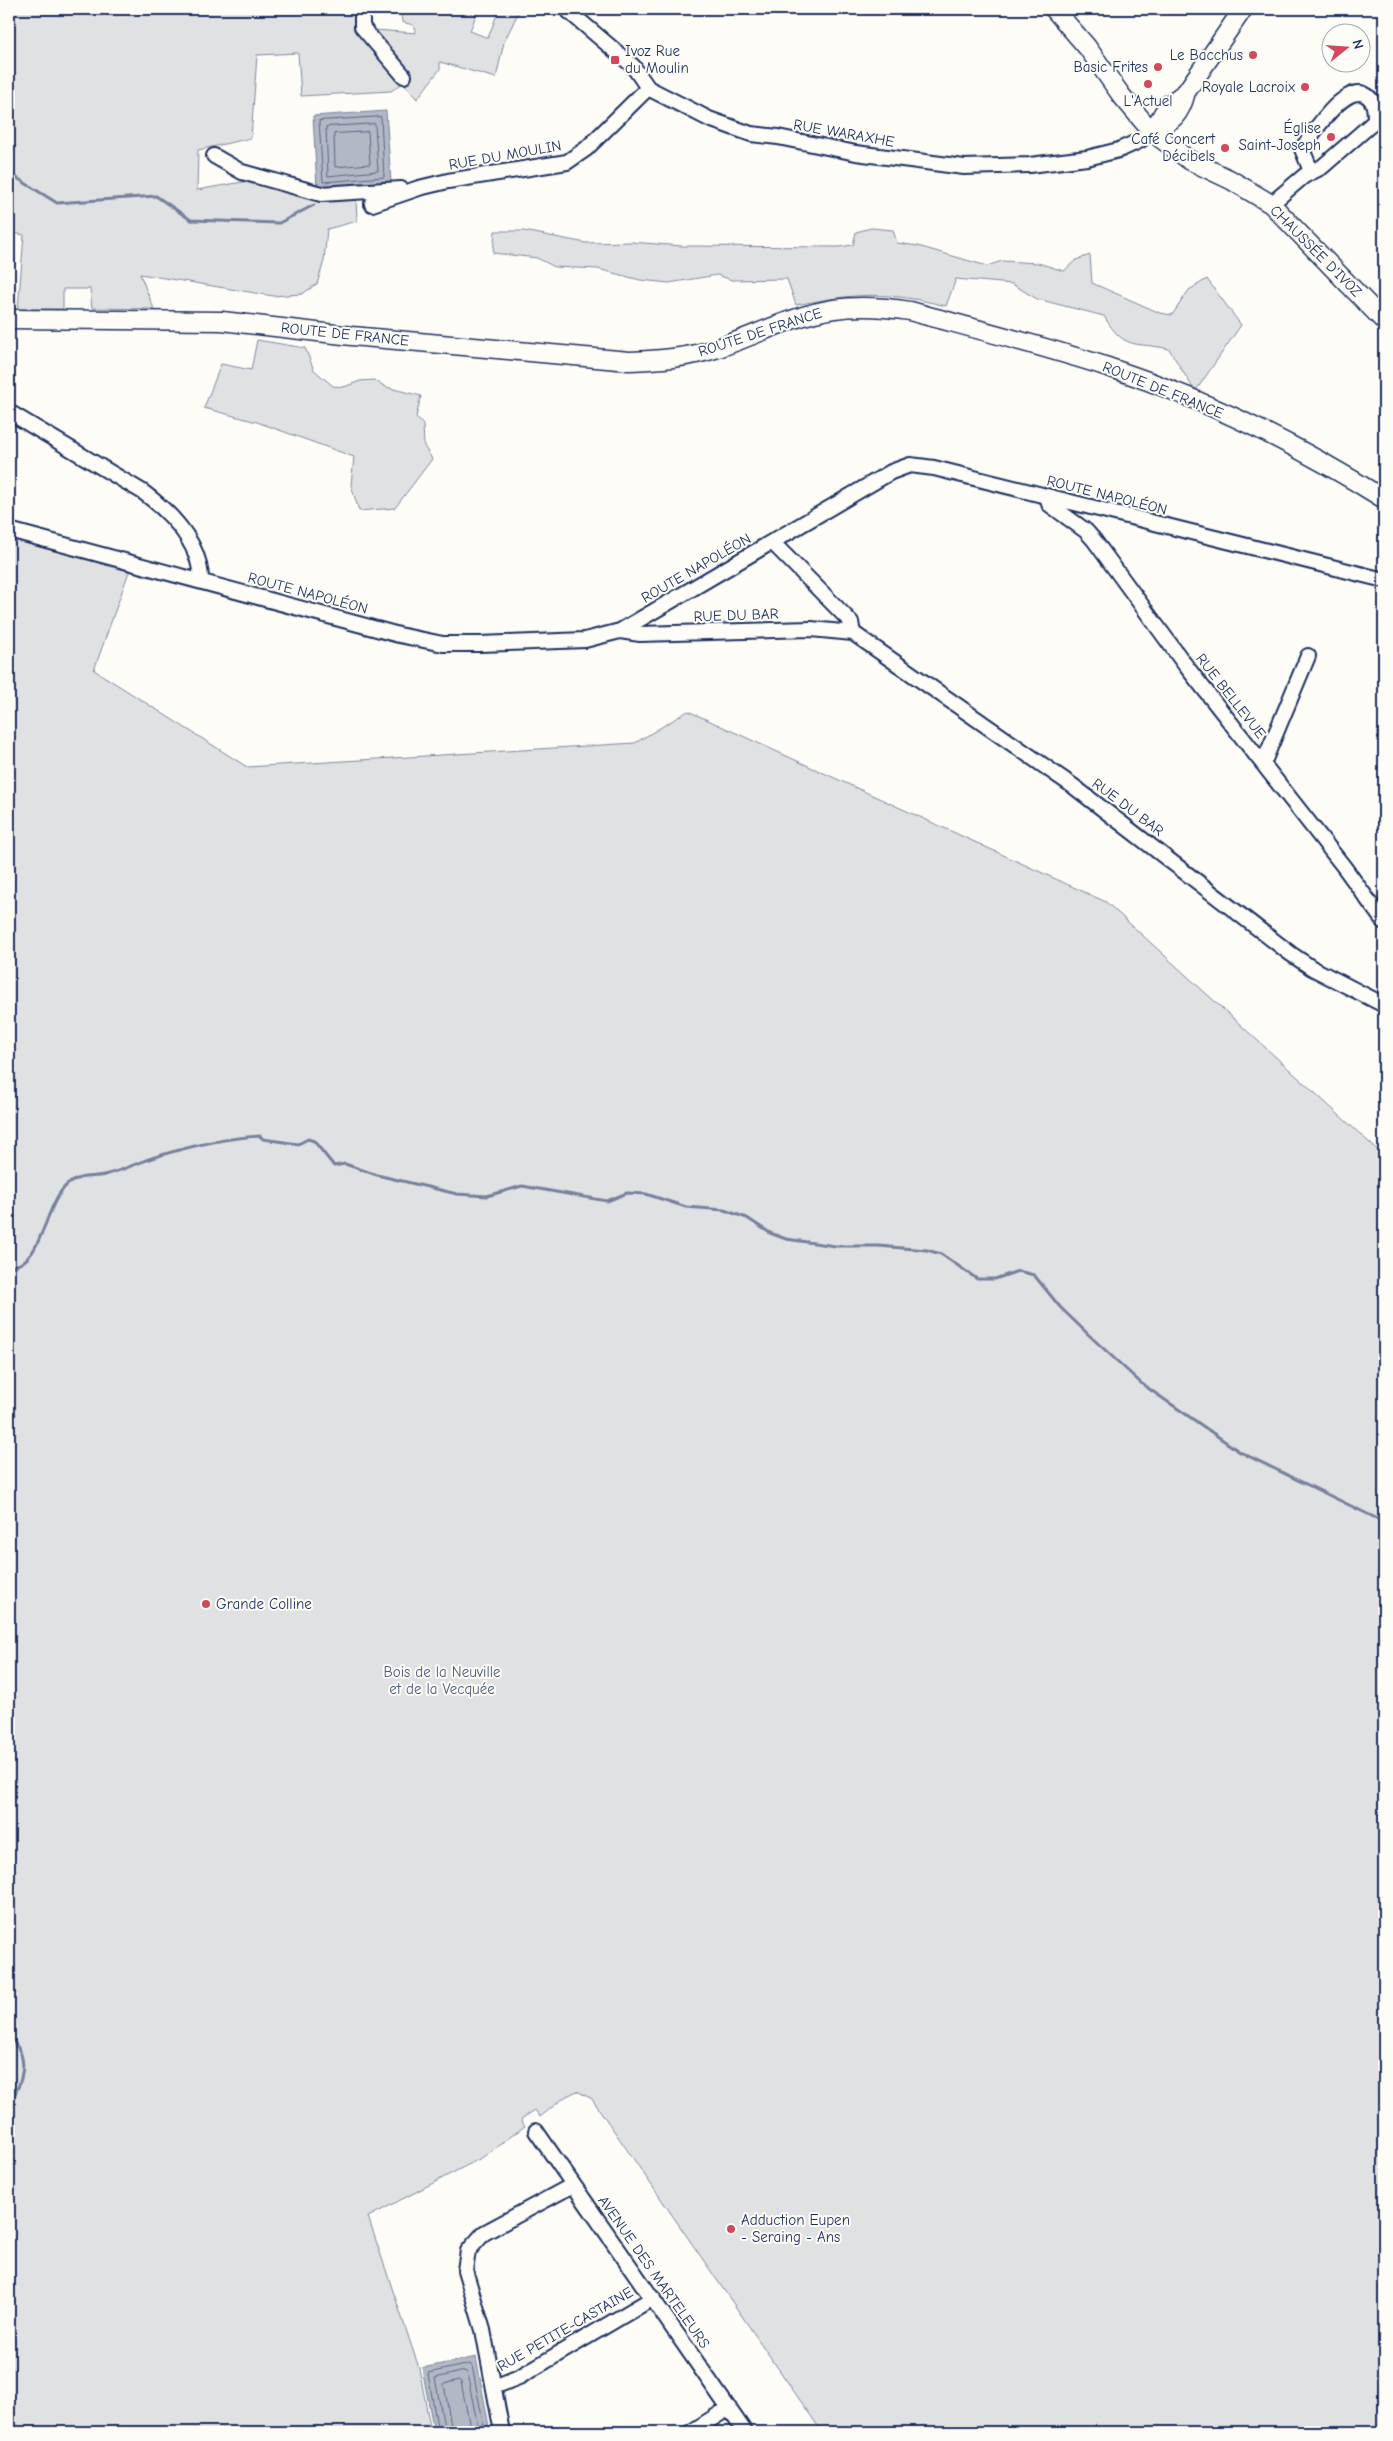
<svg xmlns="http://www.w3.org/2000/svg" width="1393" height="2441" font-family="'Comic Neue',sans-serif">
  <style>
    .green { fill: #e0e1e3; stroke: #7e88a0 }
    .water { fill: #b3b8c5; stroke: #76819c }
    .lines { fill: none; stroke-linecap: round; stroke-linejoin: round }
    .shore { stroke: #586687; stroke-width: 1 }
    .stream { stroke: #76819c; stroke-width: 3 }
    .minor-casing { stroke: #1b2f5e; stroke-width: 18 }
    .major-casing { stroke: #1b2f5e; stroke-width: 21 }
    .minor { stroke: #fdfcf7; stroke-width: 14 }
    .major { stroke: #fdfcf7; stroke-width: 18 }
    .poi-dot { fill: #d1495b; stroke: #fdfcf7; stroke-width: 2 }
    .labels { text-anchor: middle; stroke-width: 4; stroke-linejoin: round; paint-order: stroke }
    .poi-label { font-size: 15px; fill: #1b2f5e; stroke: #fdfcf7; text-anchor: end }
    .street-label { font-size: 15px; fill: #1b2f5e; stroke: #fdfcf7 }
    .park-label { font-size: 15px; fill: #4c5c7f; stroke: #fdfcf7 }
  </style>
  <rect width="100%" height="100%" fill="#fdfcf7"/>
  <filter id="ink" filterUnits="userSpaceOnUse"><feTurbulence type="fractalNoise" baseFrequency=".02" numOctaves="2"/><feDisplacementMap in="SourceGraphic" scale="10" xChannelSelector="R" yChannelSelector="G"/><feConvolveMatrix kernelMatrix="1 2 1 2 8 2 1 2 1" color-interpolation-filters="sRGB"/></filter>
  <g filter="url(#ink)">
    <!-- green -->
    <path class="green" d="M9 9H355L360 29 416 33 413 25 402 22 400 9H458L476 15 470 31 488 38 499 9H520L504 42 496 78 440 62V69L417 99 403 83 391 91 301 96 298 53 257 55 251 138 198 150 197 190 248 181 284 189 318 201 356 198 357 221 327 229 324 261 317 284 302 294 273 296 140 274 154 309 92 308 90 289H63V309H18L24 235 9 232Z
      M871 228 893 230 897 243 918 246 987 266 1002 261 1038 263 1064 271 1076 260 1090 255 1092 283 1160 313 1172 315 1189 290 1207 279 1241 325 1197 389 1193 388 1169 349C1135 341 1125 352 1104 316L1037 299 1012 284 956 279 946 306C886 291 856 293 796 305L787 279 732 280 717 275 669 283 640 280 598 269 555 267 537 258 493 253 495 231H524L586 243 631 242 682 246 839 247 853 245 856 232Z
      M257 340 305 348 314 370 333 386 344 387 360 381 374 380 386 387 421 396 416 417 423 425 424 446 432 459 395 508 359 511 351 485 354 457 257 422 204 408 221 364 251 370Z
      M9 539 130 569 94 670 247 767 635 743 688 711 1106 902 1384 1156V2432H822L592 2099 577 2091 565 2097 540 2117 535 2110 521 2119 525 2126 483 2157 368 2217 419 2368 431 2432H9Z"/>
    <!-- water -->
    <path class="water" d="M386 111 391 182 317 189 313 116Z
      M476 2357 490 2432H434L422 2368Z"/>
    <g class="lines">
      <!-- shore -->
      <path class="shore" d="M381 117 384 177 323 182 319 121Z
        M375 124 378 171 328 176 326 127Z
        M368 132 370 164 335 167 334 134Z
        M438 2432 428 2373 470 2364 472 2366 485 2432
        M445 2432 435 2378 465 2371 467 2373 479 2432
        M452 2432 444 2384 459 2380 461 2382 471 2432"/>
      <!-- stream -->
      <path class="stream" d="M9 173 57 203 156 196 191 220 279 223 314 205
        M9 1267C44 1265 43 1204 68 1184 82 1173 93 1179 108 1174 124 1170 139 1162 155 1157 190 1146 223 1138 260 1136L263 1139 298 1144 308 1139 314 1141 334 1166 345 1164 377 1175 457 1194 487 1196 522 1186 607 1201 627 1193 646 1194 686 1207 724 1210 747 1218 770 1233 786 1239 835 1246H878L927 1250 941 1254 977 1279H995L1018 1271 1034 1275 1060 1307 1091 1337 1142 1384 1184 1413 1240 1452 1384 1522
        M9 2038C32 2056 22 2084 9 2104"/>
      <defs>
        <path id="minor" d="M362 9V27L404 76
          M566 9 633 66 648 88 709 119 751 134 778 137 856 153 964 167 1030 165 1087 158 1119 150 1139 141 1152 132
          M214 156 242 172 321 194 401 189
          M372 204 419 188 448 181 567 162 586 149 648 88
          M1271 204 1304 176 1322 167 1375 121C1375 110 1375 99 1364 94 1343 86 1312 134 1302 149L1311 171
          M9 412 143 492C171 513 201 544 201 581
          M1048 497 1049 504 1086 531 1094 540 1186 666 1344 867 1384 922
          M9 530 399 635 443 644H480L585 640 620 631 891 472 910 465 934 468 1384 580
          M620 631 640 634 811 629 853 633 851 622 772 542
          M853 633 1073 786 1291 954 1312 968 1384 1005
          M1263 764 1308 656
          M536 2131 745 2432
          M494 2387 519 2377 653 2298
          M502 2432 483 2330 465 2270 468 2251 484 2233 573 2185
          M691 2432 729 2408"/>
        <path id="major" d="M1054 9 1087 47 1121 95 1152 132 1189 160 1231 180 1271 204 1384 321
          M1152 132 1168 105 1186 92 1243 9
          M1152 132C1173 120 1180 116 1186 92
          M9 319 222 321 352 336 629 361C658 360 687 358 715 349 755 336 793 315 834 309 860 305 885 307 910 311 976 329 1043 346 1108 367 1205 399 1298 445 1384 499"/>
      </defs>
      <!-- minor casing -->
      <use href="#minor" class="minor-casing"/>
      <!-- major casing -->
      <use href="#major" class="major-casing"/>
      <!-- minor -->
      <use href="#minor" class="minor"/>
      <!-- major -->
      <use href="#major" class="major"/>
    </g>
  </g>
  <!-- markers -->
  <g class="poi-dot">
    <circle cx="1253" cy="55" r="5"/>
    <rect x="610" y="55" width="10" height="10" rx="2.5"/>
    <circle cx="1158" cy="67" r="5"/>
    <circle cx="1148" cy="84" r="5"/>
    <circle cx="1305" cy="87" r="5"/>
    <circle cx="1331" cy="137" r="5"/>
    <circle cx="1225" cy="148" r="5"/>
    <circle cx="206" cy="1604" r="5"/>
    <circle cx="731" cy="2229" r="5"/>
  </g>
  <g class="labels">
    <!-- poi labels -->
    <g class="poi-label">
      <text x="625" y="56" text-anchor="start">Ivoz Rue<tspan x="625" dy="17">du Moulin</tspan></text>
      <text x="1243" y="60">Le Bacchus</text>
      <text x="1148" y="72">Basic Frites</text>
      <text x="1295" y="92">Royale Lacroix</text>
      <text x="1148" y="106" text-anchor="middle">L'Actuel</text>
      <text x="1321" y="133">Église<tspan x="1321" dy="17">Saint-Joseph</tspan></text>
      <text x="1215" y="144">Café Concert<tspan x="1215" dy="17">Décibels</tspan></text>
      <text x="216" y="1609" text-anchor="start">Grande Colline</text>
      <text x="741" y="2225" text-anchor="start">Adduction Eupen<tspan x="741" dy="17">- Seraing - Ans</tspan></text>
    </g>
    <!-- street labels -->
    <g class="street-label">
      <text transform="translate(844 133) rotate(10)" y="5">RUE WARAXHE</text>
      <text transform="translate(505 155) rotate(-10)" y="5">RUE DU MOULIN</text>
      <text transform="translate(1316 251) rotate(45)" y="5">CHAUSSÉE D'IVOZ</text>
      <text transform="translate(760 332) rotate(-18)" y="5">ROUTE DE FRANCE</text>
      <text transform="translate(345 334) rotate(6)" y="5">ROUTE DE FRANCE</text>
      <text transform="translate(1163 390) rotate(22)" y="5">ROUTE DE FRANCE</text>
      <text transform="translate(1107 495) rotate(14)" y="5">ROUTE NAPOLÉON</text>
      <text transform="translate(696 568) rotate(-30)" y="5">ROUTE NAPOLÉON</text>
      <text transform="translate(308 593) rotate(15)" y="5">ROUTE NAPOLÉON</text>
      <text transform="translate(736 615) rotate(-2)" y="5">RUE DU BAR</text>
      <text transform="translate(1231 696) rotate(52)" y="5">RUE BELLEVUE</text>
      <text transform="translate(1128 807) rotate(37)" y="5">RUE DU BAR</text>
      <text transform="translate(654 2272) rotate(55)" y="5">AVENUE DES MARTELEURS</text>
      <text transform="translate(565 2329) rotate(-30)" y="5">RUE PETITE-CASTAINE</text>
    </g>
    <!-- park labels -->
    <g class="park-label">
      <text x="442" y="1677">Bois de la Neuville<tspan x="442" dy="17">et de la Vecquée</tspan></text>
    </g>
  </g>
  <!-- margin -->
  <rect width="1393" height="2441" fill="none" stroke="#fdfcf7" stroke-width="30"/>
  <rect x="15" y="15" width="1363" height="2411" fill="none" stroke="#1b2f5e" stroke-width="2" filter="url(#ink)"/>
  <!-- north arrow -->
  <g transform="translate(1346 48) rotate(73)"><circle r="24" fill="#fdfcf7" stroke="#a3aaba"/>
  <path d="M0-4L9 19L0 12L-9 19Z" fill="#d1495b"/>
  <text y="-8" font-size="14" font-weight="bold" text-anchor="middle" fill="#1b2f5e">N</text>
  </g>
</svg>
